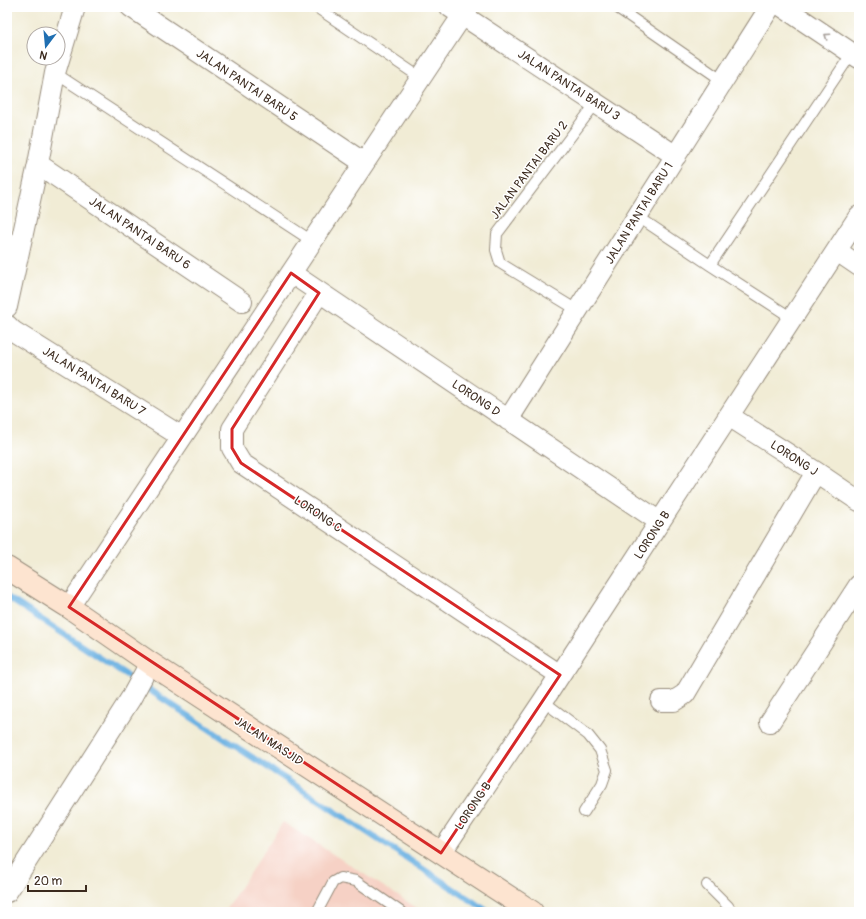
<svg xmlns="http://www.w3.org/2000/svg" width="866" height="919" font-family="Pangolin,sans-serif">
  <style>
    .built { fill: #f6d1c5 }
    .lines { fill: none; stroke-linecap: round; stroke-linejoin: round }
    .stream { stroke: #6bb1e2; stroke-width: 6 }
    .lane-casing { stroke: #968b7a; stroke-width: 12 }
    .street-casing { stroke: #968b7a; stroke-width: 22 }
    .secondary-casing { stroke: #968b7a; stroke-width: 24 }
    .lane { stroke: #fff; stroke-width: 10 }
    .street { stroke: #fff; stroke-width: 20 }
    .secondary { stroke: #fde4d0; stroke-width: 22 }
    .oneway { stroke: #a79f9a }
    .marked { fill: none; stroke: #d62828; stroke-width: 3; stroke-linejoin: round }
    .labels { text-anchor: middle; stroke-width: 3; stroke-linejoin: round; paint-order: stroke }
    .street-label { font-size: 12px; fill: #3b2a1e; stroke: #fff }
  </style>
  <rect width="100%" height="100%" fill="#fff"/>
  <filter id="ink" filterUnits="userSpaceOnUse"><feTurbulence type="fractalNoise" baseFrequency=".025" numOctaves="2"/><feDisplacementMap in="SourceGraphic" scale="8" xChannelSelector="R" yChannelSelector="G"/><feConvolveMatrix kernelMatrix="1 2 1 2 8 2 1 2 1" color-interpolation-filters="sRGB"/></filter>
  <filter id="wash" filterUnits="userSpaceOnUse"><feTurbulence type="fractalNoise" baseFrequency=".012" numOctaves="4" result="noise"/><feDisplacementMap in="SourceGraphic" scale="16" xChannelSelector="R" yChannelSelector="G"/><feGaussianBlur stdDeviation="0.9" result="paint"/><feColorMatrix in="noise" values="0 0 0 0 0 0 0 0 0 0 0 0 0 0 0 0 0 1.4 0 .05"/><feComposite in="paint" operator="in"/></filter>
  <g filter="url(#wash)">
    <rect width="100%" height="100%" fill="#f1ecd5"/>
    <!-- built -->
    <path class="built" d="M283 822 423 912H224Z"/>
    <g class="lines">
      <!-- stream -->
      <path class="stream" d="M7 597 489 912"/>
    </g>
  </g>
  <g filter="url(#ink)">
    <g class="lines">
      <defs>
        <path id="lane" d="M316 7 421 78
          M616 7 723 81
          M55 73 312 241
          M637 216 710 265 792 318
          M710 265 852 53
          M577 310 500 263 496 250 497 234 596 103
          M543 701 588 735 600 750 607 770 602 784 584 812
          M707 885 728 906 732 912
          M317 912 333 882 340 878 356 881 401 912"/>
        <path id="street" d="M131 7 364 163
          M450 7 676 156
          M783 7 859 58
          M38 164 242 302
          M837 251 859 266
          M291 273 660 522
          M319 293 232 429V448L241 463 560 675
          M7 307 38 164 55 73 75 7
          M7 325 13 331 182 437
          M729 416 816 472 859 501
          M508 420 770 7
          M69 607 468 7
          M661 701H674L685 694 816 472
          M770 722 859 585
          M441 853 543 701 859 216
          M7 892 131 698 150 663"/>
        <path id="secondary" d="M7 568 69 607 150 663 532 912"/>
      </defs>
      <!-- lane casing -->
      <use href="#lane" class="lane-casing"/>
      <!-- street casing -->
      <use href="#street" class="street-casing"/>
      <!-- secondary casing -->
      <use href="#secondary" class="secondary-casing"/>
      <!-- lane -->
      <use href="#lane" class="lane"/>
      <!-- street -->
      <use href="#street" class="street"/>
      <!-- secondary -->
      <use href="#secondary" class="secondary"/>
    </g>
    <!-- one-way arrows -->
    <defs><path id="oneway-chevron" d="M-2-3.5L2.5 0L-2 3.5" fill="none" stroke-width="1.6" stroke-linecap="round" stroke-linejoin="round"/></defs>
    <use class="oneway" href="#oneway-chevron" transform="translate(827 36) rotate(-146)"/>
  </g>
  <!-- marked area -->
  <path class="marked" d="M291 273 319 293 232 429V448L241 463 560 675 441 853 69 607Z"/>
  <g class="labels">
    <!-- street labels -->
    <g class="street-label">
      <text transform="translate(247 85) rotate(34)" y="4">JALAN PANTAI BARU 5</text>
      <text transform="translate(569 85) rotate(33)" y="4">JALAN PANTAI BARU 3</text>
      <text transform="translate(529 170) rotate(-53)" y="4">JALAN PANTAI BARU 2</text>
      <text transform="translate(639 213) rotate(-58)" y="4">JALAN PANTAI BARU 1</text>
      <text transform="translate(140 233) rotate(34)" y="4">JALAN PANTAI BARU 6</text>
      <text transform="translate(94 381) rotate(32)" y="4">JALAN PANTAI BARU 7</text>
      <text transform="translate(476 398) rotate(34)" y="4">LORONG D</text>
      <text transform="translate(794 458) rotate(33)" y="4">LORONG J</text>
      <text transform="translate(318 514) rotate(34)" y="4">LORONG C</text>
      <text transform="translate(652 535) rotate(-57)" y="4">LORONG B</text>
      <text transform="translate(269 741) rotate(33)" y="4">JALAN MASJID</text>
      <text transform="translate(473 806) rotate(-56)" y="4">LORONG B</text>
    </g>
  </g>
  <!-- margin -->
  <rect width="866" height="919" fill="none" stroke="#fff" stroke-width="24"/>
  <!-- north arrow -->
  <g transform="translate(46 46) rotate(196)"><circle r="19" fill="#ffffff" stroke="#b1aaa5"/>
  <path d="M0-3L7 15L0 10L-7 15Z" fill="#1f6fb2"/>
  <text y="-6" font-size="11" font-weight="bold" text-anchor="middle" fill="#3b2a1e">N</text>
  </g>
  <!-- scale -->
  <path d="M28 885v6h58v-6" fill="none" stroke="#3b2a1e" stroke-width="2"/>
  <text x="34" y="885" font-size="12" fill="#3b2a1e" stroke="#ffffff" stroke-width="3" paint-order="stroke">20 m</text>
</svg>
